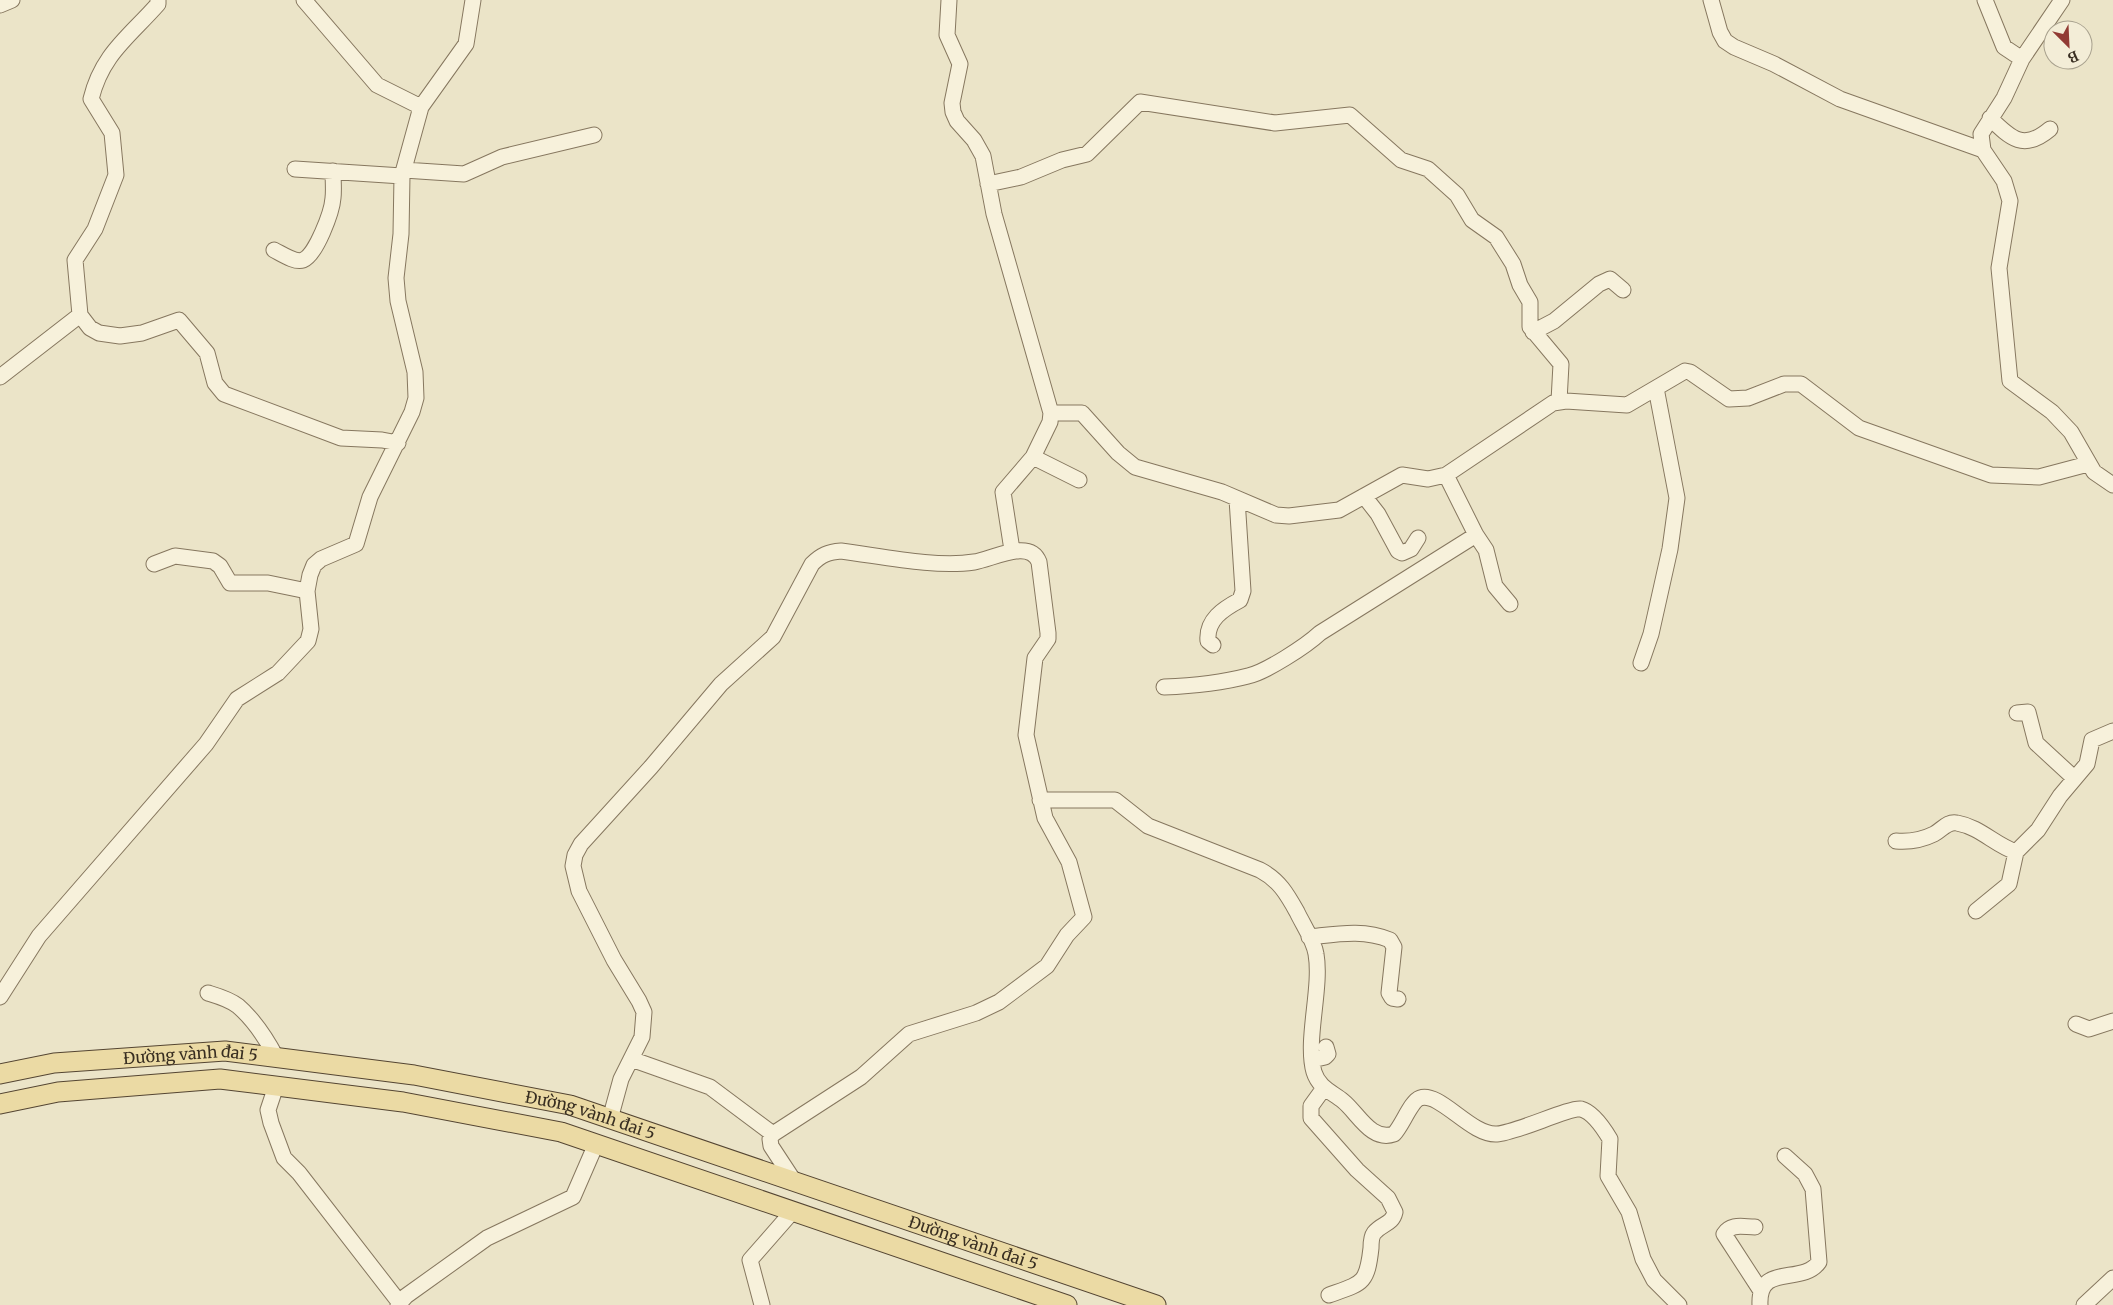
<svg xmlns="http://www.w3.org/2000/svg" width="2113" height="1305" font-family="Merriweather,serif">
  <style>
    .lines { fill: none; stroke-linecap: round; stroke-linejoin: round }
    .minor-casing { stroke: #86775f; stroke-width: 17 }
    .major-casing { stroke: #544532; stroke-width: 21 }
    .minor { stroke: #f7f1db; stroke-width: 15 }
    .major { stroke: #ebdaa4; stroke-width: 19 }
    .labels { text-anchor: middle; stroke-width: 4.5; stroke-linejoin: round; paint-order: stroke }
    .street-label { font-size: 16px; fill: #382e21; stroke: #f3edd7 }
  </style>
  <rect width="100%" height="100%" fill="#ebe4c8"/>
  <g class="lines">
    <defs>
      <path id="minor" d="M158 0V4C129 37 102 54 91 99L112 133 116 175 95 229 75 260 80 315 90 328 99 333 120 336 142 333 179 320 207 353 215 383 224 394 341 438 382 440 398 443
        M304 0 377 85 421 107
        M949 0 947 35 960 64 952 103 953 112 957 121 974 140 983 156 994 214 1051 413 1050 422 1033 457 1003 492 1012 550
        M1711 0 1720 32 1725 41 1734 47 1774 64 1840 99 1983 150
        M1985 0 2004 47 2022 59
        M2062 0 2022 59 2004 98 1981 134 1983 150 2004 181 2010 201 1999 268 2010 381 2052 412 2071 432 2094 472 2113 485
        M0 5 12 0
        M1990 118C2011 139 2024 151 2050 129
        M295 169 402 176
        M404 170 464 174 502 157 594 135
        M988 184 1021 177 1062 160 1087 154 1140 102 1275 123 1350 115 1401 160 1428 169 1457 195 1472 220 1496 237 1513 264 1520 285 1530 302V327L1561 364 1559 401
        M274 250C282 254 295 263 303 260 316 255 332 212 333 198 334 190 333 180 333 171
        M1533 332 1554 321 1599 284 1610 279 1623 290
        M0 377 80 315
        M1051 413H1082L1118 453 1135 467 1222 492 1276 515 1289 516 1339 510 1402 475 1428 479 1446 475 1553 403 1566 401 1627 405 1685 371 1690 372 1729 399 1748 398 1784 384H1801L1859 428 1991 475 2039 477 2088 464
        M1033 457 1079 480
        M1446 475 1476 535 1486 550 1495 586 1510 604
        M1364 496 1378 514 1398 551 1402 553 1411 549 1418 538
        M154 564 175 556 213 561 220 566 230 583H268L307 591
        M1213 645 1208 641C1206 620 1223 609 1240 600L1243 591 1237 499
        M1641 663 1651 634 1670 549 1677 498 1656 388
        M1164 687C1191 686 1221 683 1248 676 1266 672 1306 646 1320 633L1476 535
        M2017 713 2028 712 2036 743 2074 778
        M1040 800H1115L1148 826 1260 870C1279 880 1287 894 1297 912 1303 925 1314 940 1316 954 1322 988 1305 1040 1314 1072 1319 1088 1332 1092 1343 1101 1358 1113 1371 1142 1394 1134 1402 1126 1411 1101 1420 1098 1440 1091 1471 1136 1497 1134 1516 1133 1570 1107 1581 1109 1593 1112 1604 1129 1610 1139L1608 1176 1629 1212 1643 1259 1654 1280 1679 1305
        M1896 841C1909 842 1922 840 1934 834 1942 830 1947 821 1957 823 1980 827 1995 845 2016 852
        M1976 911 2009 884 2016 852 2038 830 2060 796 2087 764 2092 740 2113 731
        M1309 937C1338 934 1363 929 1390 940L1394 947 1389 993 1392 998 1398 999
        M208 993C218 996 229 999 238 1006 253 1019 267 1040 276 1057
        M0 997 39 936 206 744 237 699 278 673 308 641 311 629 307 591 310 575 314 565 321 559 356 544 370 497 412 412 416 398 415 372 398 301 396 278 401 234 402 176 421 107 466 44 473 0
        M2076 1024 2089 1029 2113 1021
        M631 1059 710 1087 773 1134
        M1312 1060 1325 1057 1328 1054 1326 1047
        M276 1086 268 1110 271 1123 284 1158 299 1173 399 1302
        M1324 1088 1311 1106V1118L1357 1170 1388 1198 1395 1212C1392 1225 1382 1223 1374 1233 1371 1237 1371 1243 1371 1248 1367 1284 1363 1283 1329 1295
        M610 1119 621 1079 642 1037 644 1012 639 1001 614 960 579 891 573 866 575 855 581 844 651 767 721 684 773 637 812 564C821 555 828 552 841 551 881 556 935 568 974 562 993 559 1030 538 1039 562L1048 633V639L1035 658 1026 735 1045 818 1069 862 1084 917 1067 935 1047 966 999 1002 976 1013 909 1034 861 1077 773 1134 770 1139 771 1146 794 1181
        M1755 1227C1743 1227 1731 1223 1724 1234L1761 1291
        M398 1305 406 1296 487 1238 573 1197 596 1144
        M762 1305 750 1260 793 1211
        M1760 1305C1758 1262 1802 1286 1819 1262L1813 1189 1805 1174 1785 1156
        M2084 1305 2113 1278"/>
      <g id="major">
        <path id="s1" d="M0 1074 54 1063 225 1051 414 1075 570 1105 1156 1305"/>
        <path d="M0 1104 58 1092 220 1079 403 1102 561 1132 1067 1305"/>
      </g>
    </defs>
    <!-- minor casing -->
    <use href="#minor" class="minor-casing"/>
    <!-- major casing -->
    <use href="#major" class="major-casing"/>
    <!-- minor -->
    <use href="#minor" class="minor"/>
    <!-- major -->
    <use href="#major" class="major"/>
  </g>
  <g class="labels">
    <!-- street labels -->
    <g class="street-label">
      <text dy="6" stroke="none"><textPath href="#s1" startOffset="192">Đường vành đai 5</textPath></text>
      <text dy="6" stroke="none"><textPath href="#s1" startOffset="598">Đường vành đai 5</textPath></text>
      <text dy="6" stroke="none"><textPath href="#s1" startOffset="1002">Đường vành đai 5</textPath></text>
    </g>
  </g>
  <!-- north arrow -->
  <g transform="translate(2068 45) rotate(156)"><circle r="24" fill="#f3edd7" stroke="#a8a18e"/>
  <path d="M0-4L9 19L0 12L-9 19Z" fill="#913a33"/>
  <text y="-8" font-size="14" font-weight="bold" text-anchor="middle" fill="#382e21">B</text>
  </g>
</svg>
